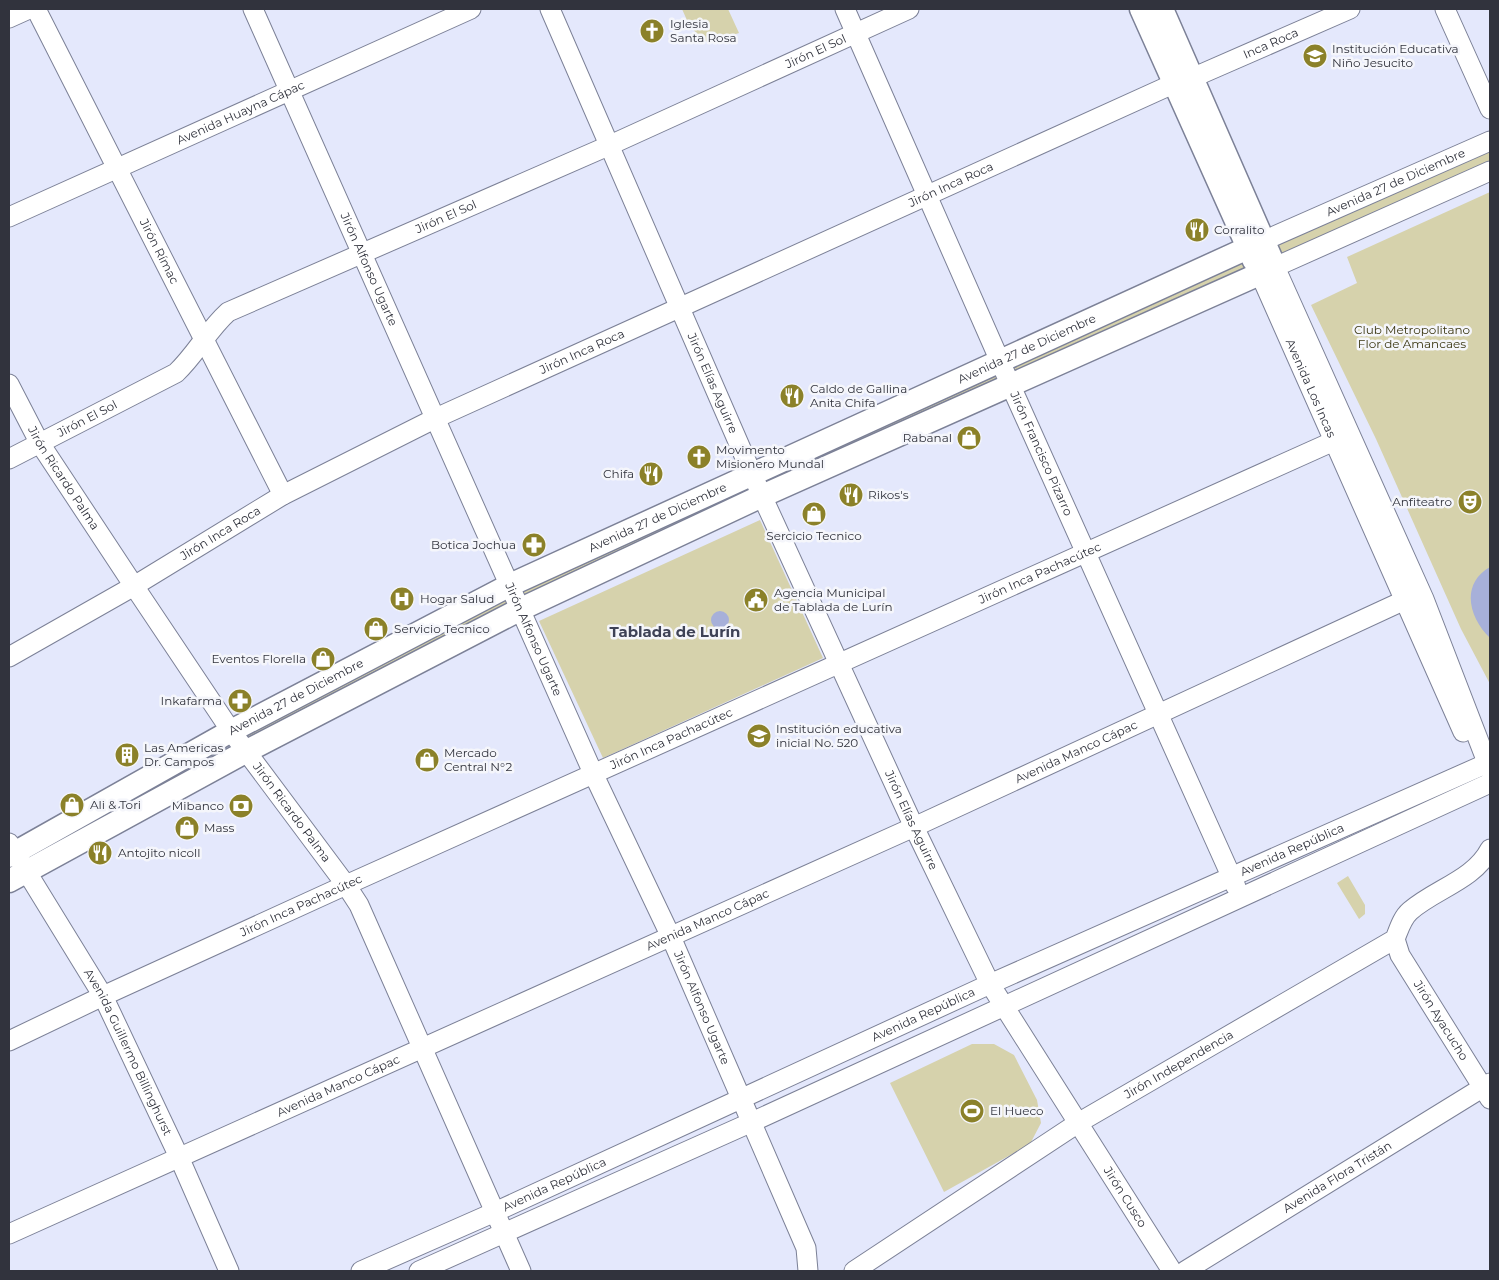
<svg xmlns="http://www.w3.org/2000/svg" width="1499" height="1280" font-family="Montserrat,sans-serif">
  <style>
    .green { fill: #d6d2ac }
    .water { fill: #a7b0d9 }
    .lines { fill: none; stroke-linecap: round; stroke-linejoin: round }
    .minor-casing { stroke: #7c8197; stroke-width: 21 }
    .tertiary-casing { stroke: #7c8197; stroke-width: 25 }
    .minor { stroke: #fff; stroke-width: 19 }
    .tertiary { stroke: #fff; stroke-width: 22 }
    .labels { text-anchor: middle; stroke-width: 5; stroke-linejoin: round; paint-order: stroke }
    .poi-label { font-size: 12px; fill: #31333d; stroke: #f5f6fb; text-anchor: start }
    .street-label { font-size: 12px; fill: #31333d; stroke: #f5f6fb }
    .park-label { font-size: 12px; fill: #3b3712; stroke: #f5f6fb }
    .quarter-label { font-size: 15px; font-weight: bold; fill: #3e4256; stroke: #f5f6fb }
  </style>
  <rect width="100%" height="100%" fill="#e4e8fc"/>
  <!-- green -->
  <path class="green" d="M682 9H728L739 33 708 43 690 27Z
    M1490 147V163L1280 258 1273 242Z
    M1490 192V684L1461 629 1376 439 1311 305 1357 283 1347 257Z
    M1247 258 1252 271 1012 378 1007 365Z
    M999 369 1004 380 765 488 760 477Z
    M749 482 752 493 522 601 518 589Z
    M760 520 823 658 603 758 539 621Z
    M506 592 513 607 248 744 240 733Z
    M1348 876 1365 905V914L1359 919 1337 883Z
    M972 1044H994L1014 1055 1037 1100 1041 1123 1030 1144 944 1192 890 1083Z"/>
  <!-- water -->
  <path class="water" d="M1490 567V638C1469 618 1460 584 1490 567Z
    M711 620a9 9 0 1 1 18 0a9 9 0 1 1-18 0Z"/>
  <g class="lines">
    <defs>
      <g id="minor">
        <path id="s1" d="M36 9 283 495"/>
        <path id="s2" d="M253 9 593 773 671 937 806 1248 808 1271"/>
        <path id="s3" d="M550 9 752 474 914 827 990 984 1172 1271"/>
        <path id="s4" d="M845 9 1010 384 1236 887"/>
        <path d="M1445 9 1490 109"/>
        <path d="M9 18 29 9"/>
        <path id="s5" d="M1192 78 1350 9"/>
        <path d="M1490 171 1275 267 1424 599 1490 770"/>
        <path id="s6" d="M9 217 471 9"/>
        <path id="s7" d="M1263 241 1490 141"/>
        <path id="s8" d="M1260 274 1463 732"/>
        <path id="s9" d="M9 384 39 442 134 586 231 731 346 885 359 905 521 1271"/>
        <path id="s10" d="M9 459 176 373C196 354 208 330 228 312L608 146 909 9"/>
        <path id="s11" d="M9 657 134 586 283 495 436 418 1173 84"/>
        <path id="s12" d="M9 843 103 996 179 1157 229 1271"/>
        <path id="s13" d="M1395 939 1400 955 1490 1099"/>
        <path id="s14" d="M9 1041 103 996 346 885 1334 441"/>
        <path id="s15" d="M9 1234 914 827 1405 600"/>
        <path id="s16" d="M361 1271 495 1212 990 984 1490 762"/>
        <path d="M419 1271 752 1122 1490 783"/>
        <path id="s17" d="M854 1271 1078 1123 1395 939C1399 929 1402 918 1410 911 1435 889 1474 880 1490 849"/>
        <path id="s18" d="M1185 1271 1490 1083"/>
      </g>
      <g id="tertiary">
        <path d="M1141 9 1254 261"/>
        <path id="s19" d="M9 856 231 731 510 585 1263 241"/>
        <path d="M9 881 247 751 521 609 762 496 1275 267 1162 9"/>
      </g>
    </defs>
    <!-- minor casing -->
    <use href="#minor" class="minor-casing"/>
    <!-- tertiary casing -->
    <use href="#tertiary" class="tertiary-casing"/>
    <!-- minor -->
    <use href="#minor" class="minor"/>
    <!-- tertiary -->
    <use href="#tertiary" class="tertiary"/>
  </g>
  <!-- icons -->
  <defs>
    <symbol id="church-disc" viewBox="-11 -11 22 22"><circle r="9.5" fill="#8b8129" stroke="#f5f6fb"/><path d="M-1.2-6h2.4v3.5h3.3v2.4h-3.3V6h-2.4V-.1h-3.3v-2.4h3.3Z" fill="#fff"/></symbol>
    <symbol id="school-disc" viewBox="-11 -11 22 22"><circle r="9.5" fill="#8b8129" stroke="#f5f6fb"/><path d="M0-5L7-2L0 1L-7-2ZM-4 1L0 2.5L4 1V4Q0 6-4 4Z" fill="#fff"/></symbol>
    <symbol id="restaurant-disc" viewBox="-11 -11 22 22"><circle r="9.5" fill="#8b8129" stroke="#f5f6fb"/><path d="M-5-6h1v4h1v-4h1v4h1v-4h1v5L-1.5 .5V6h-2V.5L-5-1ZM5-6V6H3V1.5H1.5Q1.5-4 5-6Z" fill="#fff"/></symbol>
    <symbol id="shop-disc" viewBox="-11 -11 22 22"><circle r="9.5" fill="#8b8129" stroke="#f5f6fb"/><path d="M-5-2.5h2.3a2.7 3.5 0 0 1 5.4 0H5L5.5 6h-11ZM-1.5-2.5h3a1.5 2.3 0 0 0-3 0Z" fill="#fff"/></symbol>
    <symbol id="theatre-disc" viewBox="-11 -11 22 22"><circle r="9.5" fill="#8b8129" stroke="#f5f6fb"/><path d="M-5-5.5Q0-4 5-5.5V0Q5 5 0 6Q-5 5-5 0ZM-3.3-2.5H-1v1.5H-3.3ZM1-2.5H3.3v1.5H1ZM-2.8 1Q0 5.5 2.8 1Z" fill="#fff"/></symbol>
    <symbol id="pharmacy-disc" viewBox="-11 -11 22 22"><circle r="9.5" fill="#8b8129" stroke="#f5f6fb"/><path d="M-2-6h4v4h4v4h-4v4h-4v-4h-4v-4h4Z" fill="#fff"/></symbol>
    <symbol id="hospital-disc" viewBox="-11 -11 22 22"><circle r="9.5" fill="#8b8129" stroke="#f5f6fb"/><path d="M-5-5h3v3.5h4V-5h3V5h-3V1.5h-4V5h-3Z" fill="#fff"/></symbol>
    <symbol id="civic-disc" viewBox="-11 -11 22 22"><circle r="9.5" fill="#8b8129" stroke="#f5f6fb"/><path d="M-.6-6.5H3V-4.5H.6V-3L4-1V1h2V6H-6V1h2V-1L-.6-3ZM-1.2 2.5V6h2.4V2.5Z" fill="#fff"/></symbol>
    <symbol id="building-disc" viewBox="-11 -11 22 22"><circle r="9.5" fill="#8b8129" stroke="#f5f6fb"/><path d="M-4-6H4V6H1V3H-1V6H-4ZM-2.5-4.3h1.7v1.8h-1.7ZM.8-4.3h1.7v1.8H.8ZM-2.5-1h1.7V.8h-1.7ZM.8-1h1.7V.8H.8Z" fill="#fff"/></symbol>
    <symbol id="bank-disc" viewBox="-11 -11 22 22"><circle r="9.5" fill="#8b8129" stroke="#f5f6fb"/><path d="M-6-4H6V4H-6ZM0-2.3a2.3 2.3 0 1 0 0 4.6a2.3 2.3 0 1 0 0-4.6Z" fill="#fff"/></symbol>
    <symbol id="stadium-disc" viewBox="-11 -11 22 22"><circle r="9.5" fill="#8b8129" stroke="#f5f6fb"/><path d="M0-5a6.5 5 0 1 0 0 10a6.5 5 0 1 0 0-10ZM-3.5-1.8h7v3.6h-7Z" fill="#fff"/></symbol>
  </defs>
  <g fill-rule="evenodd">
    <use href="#church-disc" x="638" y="17" width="28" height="28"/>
    <use href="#school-disc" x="1301" y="42" width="28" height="28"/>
    <use href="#restaurant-disc" x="1183" y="216" width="28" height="28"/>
    <use href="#restaurant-disc" x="778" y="382" width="28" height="28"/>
    <use href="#shop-disc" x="955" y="424" width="28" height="28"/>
    <use href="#church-disc" x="685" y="443" width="28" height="28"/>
    <use href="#restaurant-disc" x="637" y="460" width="28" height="28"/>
    <use href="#restaurant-disc" x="837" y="481" width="28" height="28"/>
    <use href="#theatre-disc" x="1456" y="488" width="28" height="28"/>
    <use href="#shop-disc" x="800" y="500" width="28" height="28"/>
    <use href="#pharmacy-disc" x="520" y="531" width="28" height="28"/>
    <use href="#hospital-disc" x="388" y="585" width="28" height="28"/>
    <use href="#civic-disc" x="742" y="586" width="28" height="28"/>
    <use href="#shop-disc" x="362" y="615" width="28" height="28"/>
    <use href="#shop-disc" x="309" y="645" width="28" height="28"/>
    <use href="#pharmacy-disc" x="226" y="687" width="28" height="28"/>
    <use href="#school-disc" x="745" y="722" width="28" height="28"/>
    <use href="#building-disc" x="113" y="741" width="28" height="28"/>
    <use href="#shop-disc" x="413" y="746" width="28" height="28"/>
    <use href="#shop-disc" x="58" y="791" width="28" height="28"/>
    <use href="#bank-disc" x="227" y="792" width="28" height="28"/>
    <use href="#shop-disc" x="173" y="814" width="28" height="28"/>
    <use href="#restaurant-disc" x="86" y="839" width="28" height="28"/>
    <use href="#stadium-disc" x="958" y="1097" width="28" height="28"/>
  </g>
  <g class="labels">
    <!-- poi labels -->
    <g class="poi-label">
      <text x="670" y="28">Iglesia<tspan x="670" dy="14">Santa Rosa</tspan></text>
      <text x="1332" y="53">Institución Educativa<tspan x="1332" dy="14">Niño Jesucito</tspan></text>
      <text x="1214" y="234">Corralito</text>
      <text x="810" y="393">Caldo de Gallina<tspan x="810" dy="14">Anita Chifa</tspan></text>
      <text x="952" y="442" text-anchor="end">Rabanal</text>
      <text x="716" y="454">Movimento<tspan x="716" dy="14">Misionero Mundal</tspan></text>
      <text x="634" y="478" text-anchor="end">Chifa</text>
      <text x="868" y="499">Rikos's</text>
      <text x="1452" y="506" text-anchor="end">Anfiteatro</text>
      <text x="814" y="540" text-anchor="middle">Sercicio Tecnico</text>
      <text x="516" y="549" text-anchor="end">Botica Jochua</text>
      <text x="774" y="597">Agencia Municipal<tspan x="774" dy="14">de Tablada de Lurín</tspan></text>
      <text x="420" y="603">Hogar Salud</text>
      <text x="394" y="633">Servicio Tecnico</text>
      <text x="306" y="663" text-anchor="end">Eventos Florella</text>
      <text x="222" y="705" text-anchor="end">Inkafarma</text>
      <text x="776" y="733">Institución educativa<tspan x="776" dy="14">inicial No. 520</tspan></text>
      <text x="144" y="752">Las Americas<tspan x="144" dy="14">Dr. Campos</tspan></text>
      <text x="444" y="757">Mercado<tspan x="444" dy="14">Central N°2</tspan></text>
      <text x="90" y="809">Ali &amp; Tori</text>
      <text x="224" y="810" text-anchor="end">Mibanco</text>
      <text x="204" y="832">Mass</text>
      <text x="118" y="857">Antojito nicoll</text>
      <text x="990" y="1115">El Hueco</text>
    </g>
    <!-- street labels -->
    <g class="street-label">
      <text dy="4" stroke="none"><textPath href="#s5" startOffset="86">Inca Roca</textPath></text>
      <text dy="4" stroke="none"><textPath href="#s10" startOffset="911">Jirón El Sol</textPath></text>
      <text dy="4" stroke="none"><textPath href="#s6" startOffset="254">Avenida Huayna Cápac</textPath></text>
      <text dy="4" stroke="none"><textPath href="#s7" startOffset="145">Avenida 27 de Diciembre</textPath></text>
      <text dy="4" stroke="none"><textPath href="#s11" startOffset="1055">Jirón Inca Roca</textPath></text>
      <text dy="4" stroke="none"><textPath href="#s10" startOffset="506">Jirón El Sol</textPath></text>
      <text dy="4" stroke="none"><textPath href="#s1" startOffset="272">Jirón Rímac</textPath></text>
      <text dy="4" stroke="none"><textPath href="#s2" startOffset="285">Jirón Alfonso Ugarte</textPath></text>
      <text dy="4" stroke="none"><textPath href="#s19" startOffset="1138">Avenida 27 de Diciembre</textPath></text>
      <text dy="4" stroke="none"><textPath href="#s11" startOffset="650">Jirón Inca Roca</textPath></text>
      <text dy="4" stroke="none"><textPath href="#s3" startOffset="408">Jirón Elías Aguirre</textPath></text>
      <text dy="4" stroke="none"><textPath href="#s8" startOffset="125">Avenida Los Incas</textPath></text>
      <text dy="4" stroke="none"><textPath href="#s10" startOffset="88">Jirón El Sol</textPath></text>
      <text dy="4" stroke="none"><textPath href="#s4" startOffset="486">Jirón Francisco Pizarro</textPath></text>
      <text dy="4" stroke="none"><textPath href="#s9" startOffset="109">Jirón Ricardo Palma</textPath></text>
      <text dy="4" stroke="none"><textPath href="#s19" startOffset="732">Avenida 27 de Diciembre</textPath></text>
      <text dy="4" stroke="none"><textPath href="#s11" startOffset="245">Jirón Inca Roca</textPath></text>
      <text dy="4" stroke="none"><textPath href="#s14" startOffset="1132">Jirón Inca Pachacútec</textPath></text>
      <text dy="4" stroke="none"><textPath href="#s2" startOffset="690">Jirón Alfonso Ugarte</textPath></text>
      <text dy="4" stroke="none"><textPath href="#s19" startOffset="328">Avenida 27 de Diciembre</textPath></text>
      <text dy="4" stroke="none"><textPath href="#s14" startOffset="728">Jirón Inca Pachacútec</textPath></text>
      <text dy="4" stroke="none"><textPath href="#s15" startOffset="1171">Avenida Manco Cápac</textPath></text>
      <text dy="4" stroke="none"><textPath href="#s9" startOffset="514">Jirón Ricardo Palma</textPath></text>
      <text dy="4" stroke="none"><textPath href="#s3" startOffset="888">Jirón Elías Aguirre</textPath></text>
      <text dy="4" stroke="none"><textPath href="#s16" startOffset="1022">Avenida República</textPath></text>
      <text dy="4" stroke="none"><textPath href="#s14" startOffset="322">Jirón Inca Pachacútec</textPath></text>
      <text dy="4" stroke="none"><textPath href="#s15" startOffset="766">Avenida Manco Cápac</textPath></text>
      <text dy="4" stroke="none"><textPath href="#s2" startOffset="1095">Jirón Alfonso Ugarte</textPath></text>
      <text dy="4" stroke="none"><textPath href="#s16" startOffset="618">Avenida República</textPath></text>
      <text dy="4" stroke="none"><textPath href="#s13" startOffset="94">Jirón Ayacucho</textPath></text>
      <text dy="4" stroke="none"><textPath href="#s12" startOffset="241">Avenida Guillermo Billinghurst</textPath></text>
      <text dy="4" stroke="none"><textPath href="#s17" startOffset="385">Jirón Independencia</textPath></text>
      <text dy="4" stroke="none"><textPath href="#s15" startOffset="361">Avenida Manco Cápac</textPath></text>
      <text dy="4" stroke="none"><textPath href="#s18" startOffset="179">Avenida Flora Tristán</textPath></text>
      <text dy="4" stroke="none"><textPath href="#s16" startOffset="212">Avenida República</textPath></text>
      <text dy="4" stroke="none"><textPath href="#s3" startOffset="1322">Jirón Cusco</textPath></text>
    </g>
    <!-- park labels -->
    <g class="park-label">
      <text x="1412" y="334">Club Metropolitano<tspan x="1412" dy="14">Flor de Amancaes</tspan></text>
    </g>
    <!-- quarter labels -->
    <g class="quarter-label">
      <text x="675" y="637">Tablada de Lurín</text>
    </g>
  </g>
  <!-- border -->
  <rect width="1499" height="1280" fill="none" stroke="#31333d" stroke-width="20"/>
</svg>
